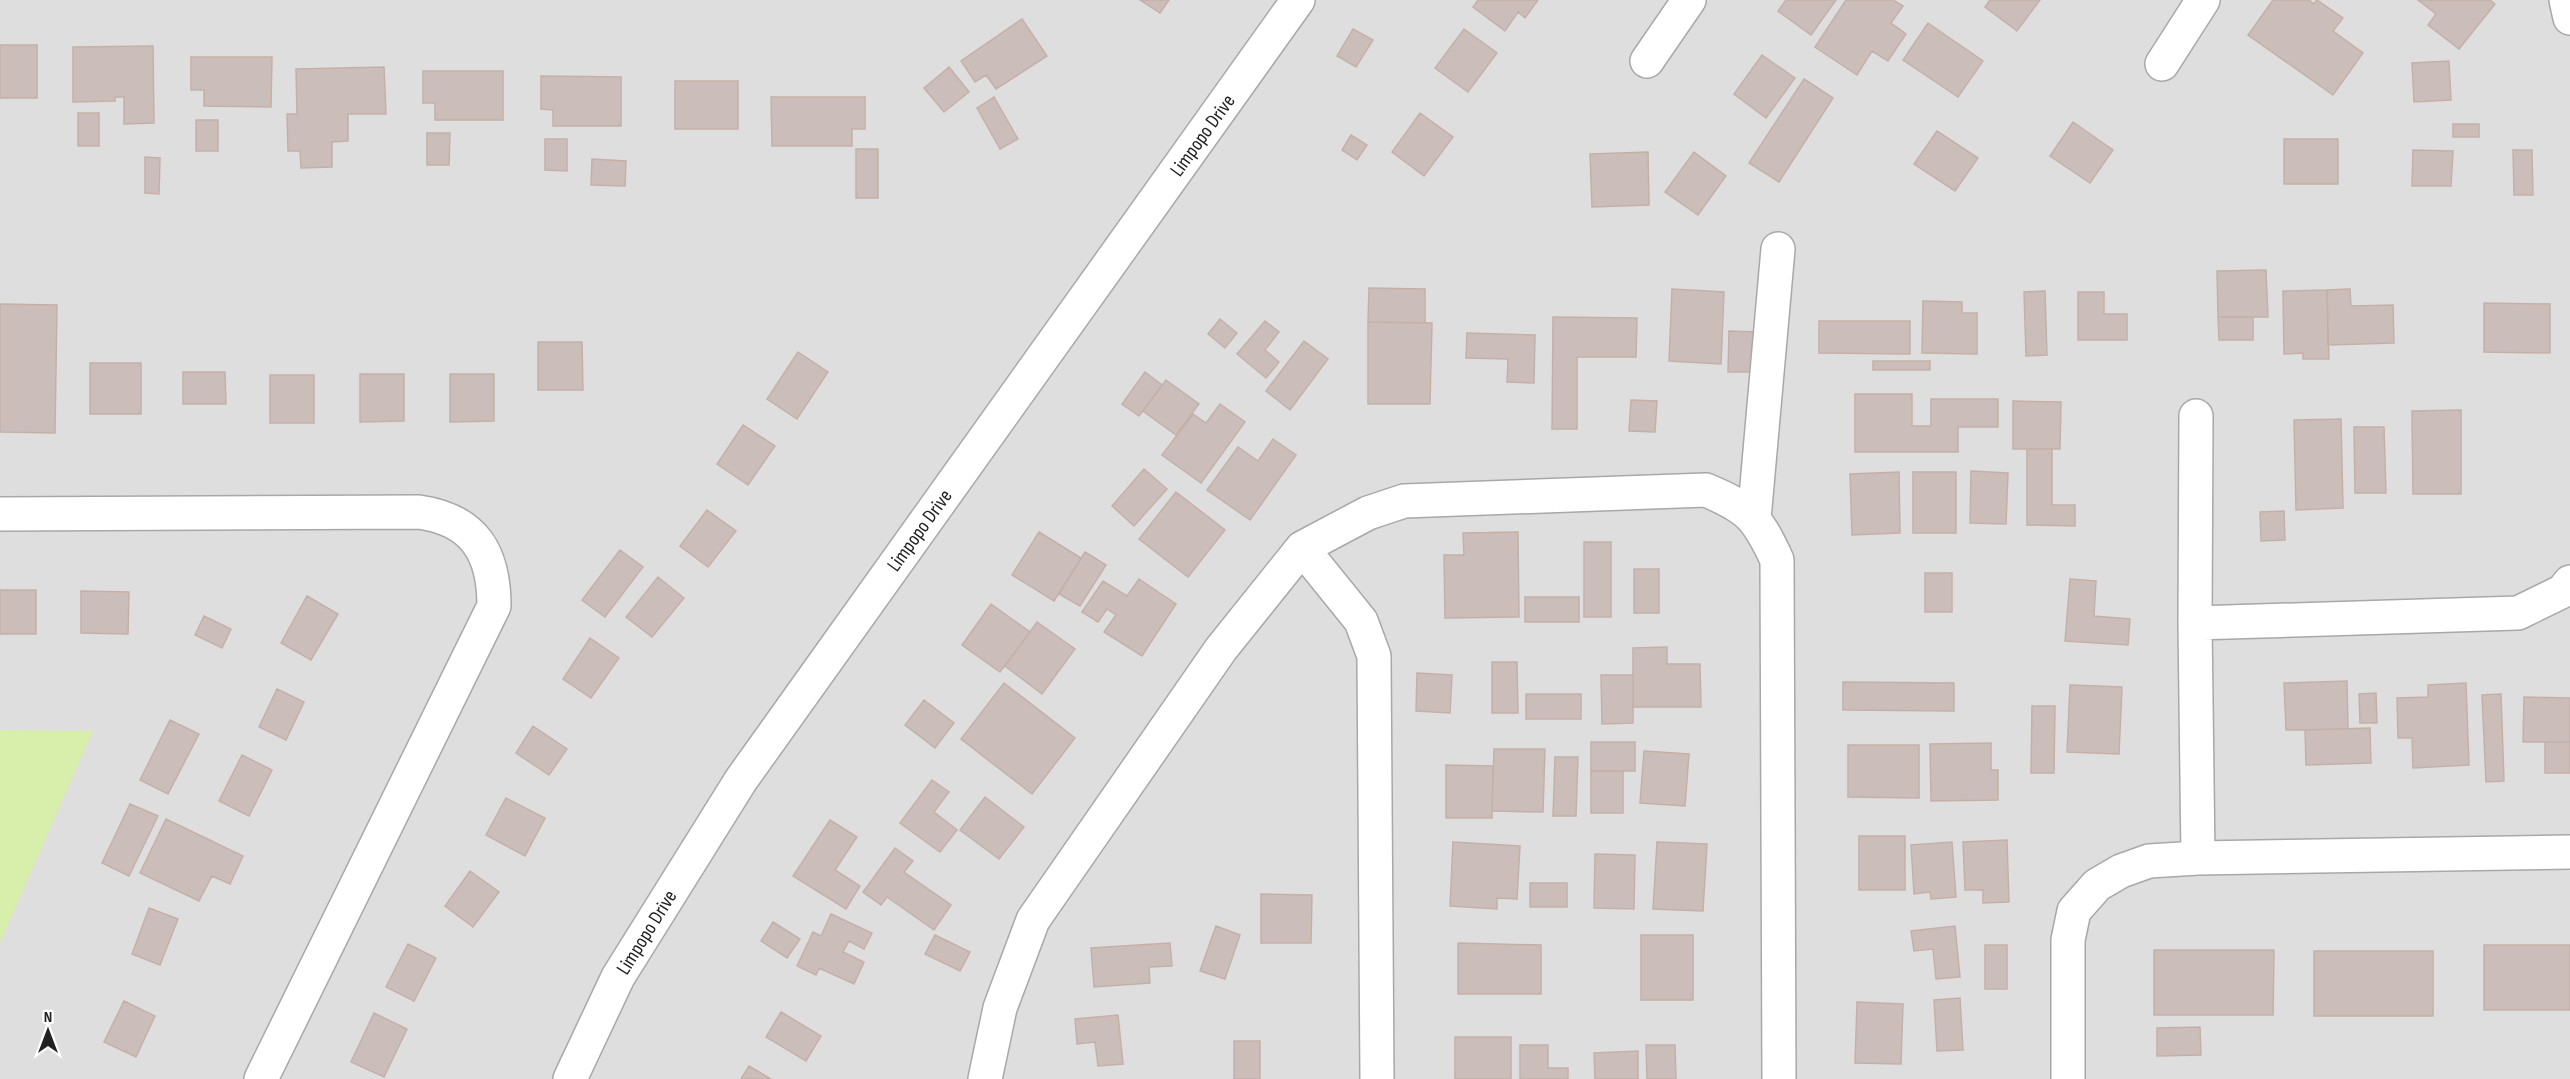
<svg xmlns="http://www.w3.org/2000/svg" width="2570" height="1079" font-family="'Sofia Sans Condensed',sans-serif">
  <style>
    .residential { fill: #dfdede }
    .grass { fill: #d7efaa }
    .building { fill: #cbbeba; stroke: #c5b0a8; stroke-width: 1.5 }
    .lines { fill: none; stroke-linecap: round; stroke-linejoin: round }
    .minor-casing { stroke: #a8a8a8; stroke-width: 36 }
    .tertiary-casing { stroke: #a8a8a8; stroke-width: 36 }
    .minor { stroke: #fff; stroke-width: 33 }
    .tertiary { stroke: #fff; stroke-width: 33 }
    .labels { text-anchor: middle; stroke-width: 4.5; stroke-linejoin: round; paint-order: stroke }
    .street-label { font-size: 20px; fill: #212121; stroke: #fff }
  </style>
  <rect width="100%" height="100%" fill="#f2ede7"/>
  <!-- residential -->
  <path class="residential" d="M0 0H2570V1079H0Z"/>
  <!-- grass -->
  <path class="grass" d="M0 730 93 731 0 943Z"/>
  <!-- building -->
  <path class="building" d="M1140 0H1169L1160 13Z
    M1478 0H1538L1525 18 1518 12 1505 31 1473 7Z
    M1786 0H1836L1811 35 1778 11Z
    M1846 0H1893L1903 6 1891 23 1906 34 1888 61 1872 51 1857 75 1815 47Z
    M1990 0H2040L2017 31 1985 7Z
    M2273 0H2309L2314 4 2317 0 2343 18 2333 31 2363 53 2333 95 2248 35Z
    M2418 0H2490L2495 4 2459 49 2428 25 2436 14Z
    M1022 19 1047 56 996 89 986 75 975 82 961 61Z
    M1928 23 1983 61 1958 97 1903 60Z
    M1353 29 1373 40 1356 67 1337 56Z
    M1464 29 1497 53 1468 92 1435 68Z
    M0 45H37V98H0Z
    M153 46 154 123 124 124V97H115V101L73 102V47Z
    M1762 55 1795 78 1766 118 1734 94Z
    M191 57H272L271 107 204 106V90H191Z
    M2449 61 2451 100 2414 102 2412 63Z
    M384 67 386 114H348V141L332 142V167L301 168 300 151H288L287 114H297L296 69Z
    M949 67 969 92 944 112 924 88Z
    M423 71H503V120H435V103H423Z
    M541 76 621 77V126H553V110L541 109Z
    M1804 79 1833 98 1779 182 1749 163Z
    M675 81H738V129H675Z
    M771 97H865V129H852V146H772Z
    M994 97 1018 139 1000 149 977 108Z
    M78 113H99V146H78Z
    M1420 113 1453 137 1424 176 1392 152Z
    M196 120H218V151H196Z
    M2073 122 2113 150 2090 183 2050 156Z
    M2453 124H2479V137H2453Z
    M1937 131 1978 158 1955 191 1914 164Z
    M427 133H450L449 165H427Z
    M1351 135 1367 145 1357 160 1342 150Z
    M545 139H567V171L545 170Z
    M2284 139H2338V184H2284Z
    M856 149H878V198H856Z
    M2413 150 2453 151 2451 186H2412Z
    M2513 150H2532L2533 195H2514Z
    M1648 152 1649 205 1592 207 1590 154Z
    M1694 152 1726 176 1698 215 1665 192Z
    M145 157 160 158 159 194 145 193Z
    M592 159 626 161 625 186 591 185Z
    M2266 270 2268 317H2218L2217 271Z
    M1369 288 1425 289V323L1368 322Z
    M1672 289 1724 292 1721 364 1669 361Z
    M2350 289 2351 306 2393 305 2394 343 2328 345 2327 290Z
    M2327 290 2329 359H2303V353L2284 354 2283 291Z
    M2045 291 2047 355 2026 356 2024 292Z
    M2078 292H2104V314H2127V340H2078Z
    M1923 301 1962 302V313H1977V354L1922 353Z
    M2484 303 2550 304V353L2484 352Z
    M0 304 57 305 55 433 0 432Z
    M1553 317 1637 318 1636 357H1577V429H1552Z
    M2218 317H2253V340H2219Z
    M1220 319 1237 333 1225 348 1208 334Z
    M1265 321 1279 332 1265 350 1279 362 1266 378 1237 354Z
    M1819 321H1910V354L1819 353Z
    M1368 322 1432 323 1430 404H1368Z
    M1729 331 1757 332V372H1728Z
    M1467 333 1535 335 1534 383 1507 382 1508 359 1466 358Z
    M1304 341 1328 359 1290 410 1266 391Z
    M538 342H582L583 390H538Z
    M798 352 828 372 797 419 767 399Z
    M1873 361H1930V370H1873Z
    M90 363H141V414H90Z
    M183 372H225L226 404H183Z
    M1145 372 1162 385 1139 416 1122 404Z
    M360 374H404V421L360 422Z
    M450 374H494V421L450 422Z
    M270 375H314V423H270Z
    M1166 380 1199 404 1176 435 1143 411Z
    M1855 394H1912V426H1931V399H1998V427H1958V452H1855Z
    M1631 400 1657 401 1655 432 1629 431Z
    M2013 401 2061 402 2060 449H2013Z
    M1220 404 1245 422 1201 483 1162 455 1193 414 1206 423Z
    M2461 410V494H2413L2412 411Z
    M2341 419 2343 508 2296 510 2294 420Z
    M743 425 775 446 748 485 717 464Z
    M2354 427H2384L2386 493H2355Z
    M1273 439 1296 455 1250 520 1207 490 1238 447 1258 461Z
    M2027 449H2052V505H2075V526L2027 525Z
    M1144 469 1167 489 1134 526 1112 506Z
    M1971 471 2008 473 2006 524 1970 523Z
    M1899 472 1900 533 1852 535 1850 474Z
    M1913 472H1956V533H1913Z
    M1176 492 1225 530 1188 577 1139 539Z
    M707 510 736 531 708 567 680 546Z
    M2284 511 2285 540 2261 541 2260 512Z
    M1039 532 1081 558 1054 601 1012 575Z
    M1518 532 1519 617 1445 618 1444 555H1464L1463 533Z
    M1584 542H1611V617H1584Z
    M620 550 643 567 605 617 582 600Z
    M1085 552 1106 565 1080 606 1059 594Z
    M1634 569H1659V613H1634Z
    M1925 573H1952V612H1925Z
    M658 577 684 598 652 637 626 617Z
    M1139 579 1176 604 1142 656 1104 632 1116 615 1107 609 1098 622 1082 612 1103 581 1127 596Z
    M2070 579 2096 581 2094 616 2130 619 2128 645 2065 641Z
    M0 590H36V634H0Z
    M81 591 129 592 128 634 81 633Z
    M307 596 338 614 311 660 281 643Z
    M1525 597H1579V622H1525Z
    M991 604 1030 632 1000 672 962 645Z
    M204 616 231 629 222 648 195 635Z
    M1037 622 1075 649 1042 694 1005 666Z
    M590 638 619 658 591 698 563 679Z
    M1667 647V664H1700L1701 707H1633V648Z
    M1492 662H1517L1518 713H1492Z
    M1417 673 1452 675 1450 713 1416 711Z
    M1601 675H1633V723L1602 724Z
    M2347 681 2348 729 2286 730 2284 683Z
    M1843 682 1954 683V711L1843 710Z
    M1004 683 1075 738 1032 794 961 739Z
    M2466 683 2469 765 2413 768 2412 738H2398L2397 698 2428 697V685Z
    M2070 685 2122 687 2119 754 2067 752Z
    M277 689 304 702 286 740 259 727Z
    M2376 693 2377 723H2360L2359 694Z
    M1526 694H1581V719H1526Z
    M2501 694 2504 781 2486 782 2482 695Z
    M2524 697 2570 698V742H2523Z
    M924 700 954 723 935 748 905 725Z
    M2032 706H2055L2054 773H2031Z
    M170 720 199 734 168 794 140 780Z
    M533 726 567 749 549 775 516 753Z
    M2370 728 2371 763 2306 765 2305 730Z
    M1591 742H1635V771H1591Z
    M2545 742H2570V773H2545Z
    M1991 743V770H1998V800L1931 801 1930 744Z
    M1848 745H1919V798L1848 797Z
    M1494 749H1545L1543 812 1492 811Z
    M1644 751 1689 754 1685 806 1640 803Z
    M242 755 272 770 249 816 219 801Z
    M1555 757H1578L1576 816H1553Z
    M1446 765 1493 766 1492 818H1446Z
    M1591 771H1623V813H1591Z
    M932 780 949 792 934 812 957 830 940 852 900 823Z
    M985 797 1024 827 999 859 960 830Z
    M506 798 545 818 525 856 486 835Z
    M130 804 158 816 129 876 102 863Z
    M166 819 243 856 230 884 212 876 199 901 140 873Z
    M830 820 857 837 835 870 860 886 846 909 793 876Z
    M1859 836H1905V890H1859Z
    M2007 840 2009 902 1983 903V890H1965L1963 842Z
    M1453 842 1520 846 1517 899 1497 898V909L1450 906Z
    M1657 842 1707 844 1703 911 1653 909Z
    M1952 842 1956 897 1931 899 1930 892 1914 894 1911 845Z
    M895 848 913 861 904 872 951 905 934 930 887 897 881 905 863 892Z
    M1595 854 1635 855 1634 909 1594 908Z
    M470 871 499 892 473 927 445 906Z
    M1530 883H1567V907H1530Z
    M1261 894 1312 895 1311 943H1261Z
    M149 908 178 919 160 965 132 954Z
    M831 914 872 933 864 949 849 941 843 952 864 962 854 984 819 968 816 975 797 966 813 932 821 936Z
    M773 922 800 939 787 958 761 941Z
    M1216 926 1240 935 1225 979 1200 971Z
    M1955 926 1960 977 1936 979 1933 949 1914 951 1911 931Z
    M935 935 970 952 960 971 925 954Z
    M1641 935H1693V1000H1641Z
    M1170 943 1172 966 1149 967 1150 983 1094 987 1091 948Z
    M1458 943 1541 945V994H1458Z
    M408 944 436 958 414 1001 386 987Z
    M1985 945H2007V989H1985Z
    M2484 945H2570V1010H2484Z
    M2154 950H2274L2273 1015H2154Z
    M2314 951H2433V1016H2314Z
    M1960 998 1963 1050 1937 1051 1934 1000Z
    M124 1001 155 1016 136 1057 104 1042Z
    M1857 1002 1903 1004 1901 1064 1855 1063Z
    M781 1012 821 1036 806 1061 766 1037Z
    M374 1013 407 1029 384 1077 351 1062Z
    M1118 1015 1123 1064 1098 1066 1095 1042 1077 1044 1075 1019Z
    M2200 1027 2201 1055 2157 1056V1028Z
    M1455 1037H1511V1079H1455Z
    M1234 1041H1260V1079H1234Z
    M1520 1045H1548V1068H1568V1079H1520Z
    M1646 1045H1675L1676 1079H1647Z
    M1638 1051V1079H1595L1594 1053Z
    M749 1066 771 1079H741Z"/>
  <g class="lines">
    <defs>
      <path id="minor" d="M2566 0 2570 18
        M1647 61 1689 0
        M2162 64 2203 0
        M2196 416 2195 623 2198 858
        M0 514 419 512C474 520 494 552 494 606L261 1079
        M1754 519 1778 249
        M1302 548 1361 621 1374 656 1377 1079
        M2195 623 2518 613 2563 591 2570 582
        M985 1079 1000 1008 1033 920 1221 649 1302 548 1368 513 1404 501 1706 490C1749 508 1757 517 1777 560L1779 1079
        M2068 1079V940L2074 911 2097 885 2121 871 2149 861 2198 858 2570 852"/>
      <path id="tertiary" d="M570 1079 618 977 741 780 1298 0"/>
    </defs>
    <!-- minor casing -->
    <use href="#minor" class="minor-casing"/>
    <!-- tertiary casing -->
    <use href="#tertiary" class="tertiary-casing"/>
    <!-- minor -->
    <use href="#minor" class="minor"/>
    <!-- tertiary -->
    <use href="#tertiary" class="tertiary"/>
  </g>
  <g class="labels">
    <!-- street labels -->
    <g class="street-label">
      <text transform="translate(1202 135) rotate(-54)" y="7">Limpopo Drive</text>
      <text transform="translate(919 530) rotate(-54)" y="7">Limpopo Drive</text>
      <text transform="translate(646 932) rotate(-58)" y="7">Limpopo Drive</text>
    </g>
  </g>
  <!-- north arrow -->
  <g transform="translate(48 1031)" stroke="#ffffff" stroke-width="4.5" paint-order="stroke">
  <path d="M0-4.5L10 22L0 15L-10 22Z" fill="#212121"/>
  <text y="-9" font-size="16" font-weight="bold" text-anchor="middle" fill="#212121">N</text>
  </g>
</svg>
